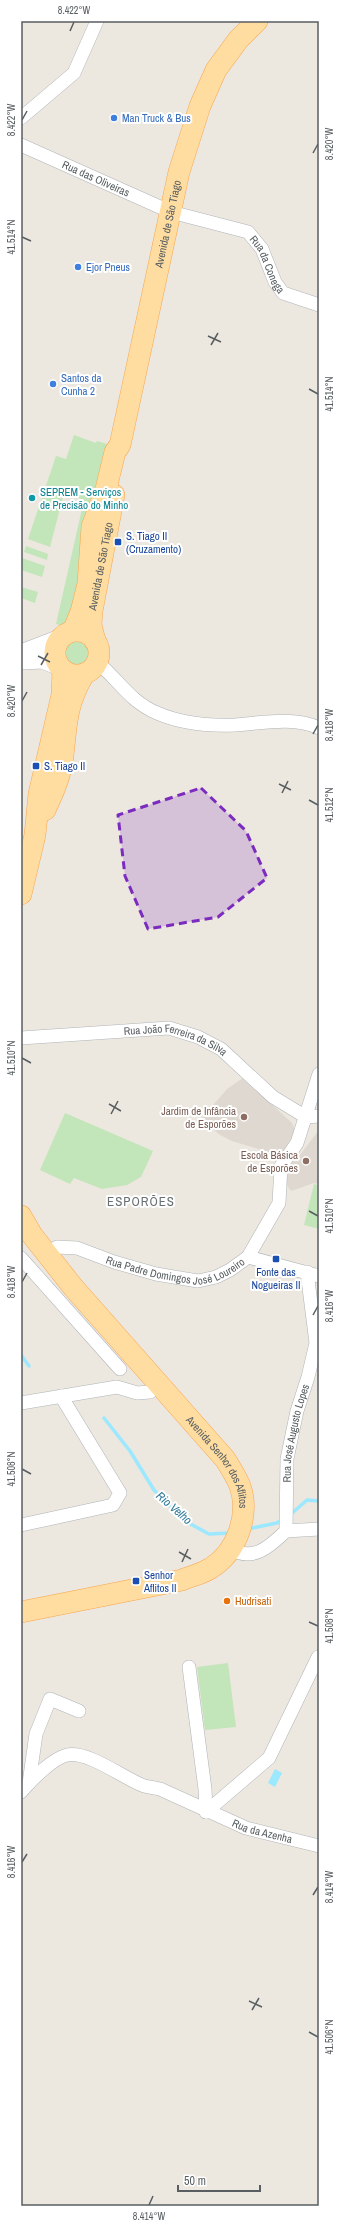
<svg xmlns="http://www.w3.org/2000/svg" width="340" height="2227" font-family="'Archivo Narrow',sans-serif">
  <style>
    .education { fill: #ded8d0 }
    .green { fill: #c2e6b9 }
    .water { fill: #9ce8ff }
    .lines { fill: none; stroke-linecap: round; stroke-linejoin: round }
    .stream { stroke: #9ce8ff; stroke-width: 3.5 }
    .street-casing { stroke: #b0b4b8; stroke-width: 14 }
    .secondary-casing { stroke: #afb5b8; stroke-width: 20 }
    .primary-casing { stroke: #f8a54c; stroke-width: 22 }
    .street { stroke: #fff; stroke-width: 13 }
    .secondary { stroke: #fff; stroke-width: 19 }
    .primary { stroke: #ffdda1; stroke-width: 21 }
    .marked { fill: #7b2cbf; fill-opacity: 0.2; stroke: #7b2cbf; stroke-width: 3; stroke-dasharray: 8 5; stroke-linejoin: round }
    .ticks { fill: none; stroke: #585e61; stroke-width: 1.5 }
    .shop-dot { fill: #3f7fe0; stroke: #fff; stroke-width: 1.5 }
    .culture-dot { fill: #0f9aa8; stroke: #fff; stroke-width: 1.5 }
    .transit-dot { fill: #1a4fb4; stroke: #fff; stroke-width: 1.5 }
    .education-dot { fill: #8d6e63; stroke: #fff; stroke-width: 1.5 }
    .food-dot { fill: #e8710a; stroke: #fff; stroke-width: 1.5 }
    .labels { text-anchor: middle; stroke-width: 4; stroke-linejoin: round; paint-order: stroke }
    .shop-label { font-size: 11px; fill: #366cbe; stroke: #fff; text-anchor: start }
    .street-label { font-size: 11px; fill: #585e61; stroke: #fff }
    .culture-label { font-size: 11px; fill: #0d838f; stroke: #fff; text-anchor: start }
    .transit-label { font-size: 11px; fill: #164399; stroke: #fff; text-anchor: start }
    .education-label { font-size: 11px; fill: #785e54; stroke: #fff; text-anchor: end }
    .food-label { font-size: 11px; fill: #c56008; stroke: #fff; text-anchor: start }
    .water-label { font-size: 12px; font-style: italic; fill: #2f799a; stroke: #fff }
    .quarter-label { font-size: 13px; letter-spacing: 1px; fill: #697073; stroke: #fff }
    .neatline { fill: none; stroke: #585e61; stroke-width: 1.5 }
    .ticks-label { font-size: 10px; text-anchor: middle; fill: #585e61 }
  </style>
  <rect width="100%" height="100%" fill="#ece7df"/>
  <!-- education -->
  <path class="education" d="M243 1078 292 1123 295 1131 285 1149 280 1153 275 1154 232 1141 220 1135 201 1119 227 1089Z
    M319 1130V1184L314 1183 291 1191 286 1184 291 1161 296 1160Z"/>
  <!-- green -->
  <path class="green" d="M74 435 96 443 97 441 110 445 83 577 66 623 60 625 56 624 84 500 64 493 50 547 28 539 56 456 66 459Z
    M26 546 48 554 47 560 24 552Z
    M22 558 45 566 42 577 21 570Z
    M21 587 38 592 35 603 21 598Z
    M61 653a15 15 0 1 1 30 0a15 15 0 1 1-30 0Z
    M65 1113 153 1151 141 1177 127 1185 102 1189 74 1178 70 1184 40 1170Z
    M314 1184 319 1186V1229L304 1225Z
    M228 1663 236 1727 205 1730 197 1667Z"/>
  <!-- water -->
  <path class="water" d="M275 1769 282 1773 275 1787 268 1783Z"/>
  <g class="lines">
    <!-- stream -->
    <path class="stream" d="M21 1355 29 1366
      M104 1418 130 1451 154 1490 185 1521 209 1534 231 1533
      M290 1515 307 1500 319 1501
      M247 1529 277 1523 283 1519"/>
    <defs>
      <g id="street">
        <path d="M21 118 74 73 97 21"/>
        <path id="s1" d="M21 145 171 212 248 232 262 249 275 282 283 293 319 305"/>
        <path d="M97 662C119 680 129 701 157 713 180 723 210 726 235 725 262 723 294 716 319 728"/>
        <path id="s2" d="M21 1038 169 1028 198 1037 221 1049 273 1097 306 1117"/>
        <path d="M306 1117 319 1116"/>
        <path id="s3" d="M46 1254 57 1247 77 1248 114 1262 156 1274 198 1281 216 1277 230 1270 248 1257 279 1203 281 1166 297 1143 319 1074"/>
        <path d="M248 1257 319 1276"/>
        <path d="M21 1258 120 1369"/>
        <path d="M21 1403 117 1387 137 1393 150 1392 159 1385"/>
        <path d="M21 1525 113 1505 120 1493 61 1396"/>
        <path d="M286 1531 319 1529"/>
        <path id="s4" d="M230 1549C254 1562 269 1547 286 1531L287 1459 297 1411 308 1377 316 1343 307 1272"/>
        <path d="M189 1667 205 1789 206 1812"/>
        <path d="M29 1783 36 1734 50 1699 79 1711"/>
        <path id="s5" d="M21 1792C30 1781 53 1758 67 1755 89 1751 123 1778 144 1786 149 1787 155 1788 160 1789L246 1828 319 1846"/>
        <path d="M206 1812 269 1758 318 1657"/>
      </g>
      <path id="secondary" d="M21 654 60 639
        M21 660 42 659 58 665"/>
      <g id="primary">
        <circle cx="77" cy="653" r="22"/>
        <path id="s6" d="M73 631 81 612 88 584 92 527 106 489 115 452 120 445 179 172 200 106 216 70 238 40 257 21"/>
        <path id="s7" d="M95 641 91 625 92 611 114 495"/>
        <path d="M45 810C52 795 59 780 62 763 67 728 64 708 84 674"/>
        <path d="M21 894 35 835 39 794 62 695 63 670"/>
        <path id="s8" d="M21 1216 32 1235 73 1287 225 1459C230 1467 236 1476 240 1486 250 1515 237 1552 211 1568 202 1574 191 1576 182 1580L21 1612"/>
      </g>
    </defs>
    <!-- street casing -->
    <use href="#street" class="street-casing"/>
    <!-- secondary casing -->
    <use href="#secondary" class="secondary-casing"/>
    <!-- primary casing -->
    <use href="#primary" class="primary-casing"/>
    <!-- street -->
    <use href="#street" class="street"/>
    <!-- secondary -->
    <use href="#secondary" class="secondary"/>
    <!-- primary -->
    <use href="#primary" class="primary"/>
  </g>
  <!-- marked area -->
  <path class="marked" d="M201 788 246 831 267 878 218 917 148 929 125 876 118 815Z"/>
  <!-- ticks -->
  <path class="ticks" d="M70 31 74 22M22 120 27 111M313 153 318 144M22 237 31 241M208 336 221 342M211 345 218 333M309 389 318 394M38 656 50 662M41 665 48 653M22 701 27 692M313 734 318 725M279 784 291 790M282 793 288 781M309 800 318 805M22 1058 31 1063M109 1104 121 1111M111 1114 118 1101M309 1211 318 1216M22 1282 27 1273M313 1315 318 1306M22 1469 31 1474M179 1552 191 1559M182 1562 188 1549M309 1622 318 1626M22 1862 27 1854M313 1895 318 1887M249 2001 262 2007M252 2010 259 1998M309 2032 318 2037M149 2205 153 2196"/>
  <!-- markers -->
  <g class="shop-dot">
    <circle cx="114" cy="118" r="4"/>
    <circle cx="78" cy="267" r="4"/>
    <circle cx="53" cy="384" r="4"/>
  </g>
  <circle class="culture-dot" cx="32" cy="498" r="4"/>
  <g class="transit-dot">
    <rect x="114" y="538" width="8" height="8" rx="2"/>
    <rect x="32" y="762" width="8" height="8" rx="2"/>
    <rect x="272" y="1255" width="8" height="8" rx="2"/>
    <rect x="132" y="1577" width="8" height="8" rx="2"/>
  </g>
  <g class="education-dot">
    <circle cx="244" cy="1117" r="4"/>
    <circle cx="306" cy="1161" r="4"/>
  </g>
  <circle class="food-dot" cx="227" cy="1601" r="4"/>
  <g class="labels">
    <!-- shop labels -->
    <g class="shop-label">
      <text x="122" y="122">Man Truck &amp; Bus</text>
      <text x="86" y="271">Ejor Pneus</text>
      <text x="61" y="382">Santos da<tspan x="61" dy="13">Cunha 2</tspan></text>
    </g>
    <!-- street labels -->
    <g class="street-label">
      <text dy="4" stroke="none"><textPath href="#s1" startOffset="82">Rua das Oliveiras</textPath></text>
      <text dy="4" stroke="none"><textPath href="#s6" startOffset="420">Avenida de São Tiago</textPath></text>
      <text dy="4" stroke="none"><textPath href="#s1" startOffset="282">Rua da Conega</textPath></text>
      <text dy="4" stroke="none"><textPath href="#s7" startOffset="76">Avenida de São Tiago</textPath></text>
      <text dy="4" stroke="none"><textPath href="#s2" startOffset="157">Rua João Ferreira da Silva</textPath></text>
      <text dy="4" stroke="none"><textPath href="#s3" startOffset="137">Rua Padre Domingos José Loureiro</textPath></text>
      <text dy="4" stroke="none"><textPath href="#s4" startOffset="163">Rua José Augusto Lopes</textPath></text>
      <text dy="4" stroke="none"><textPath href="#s8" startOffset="317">Avenida Senhor dos Aflitos</textPath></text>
      <text dy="4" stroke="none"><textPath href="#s5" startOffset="271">Rua da Azenha</textPath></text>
    </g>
    <!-- culture labels -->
    <g class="culture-label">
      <text x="40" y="496">SEPREM - Serviços<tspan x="40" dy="13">de Precisão do Minho</tspan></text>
    </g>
    <!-- transit labels -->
    <g class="transit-label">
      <text x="126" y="540">S. Tiago II<tspan x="126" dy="13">(Cruzamento)</tspan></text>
      <text x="44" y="770">S. Tiago II</text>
      <text x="276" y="1276" text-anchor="middle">Fonte das<tspan x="276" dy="13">Nogueiras II</tspan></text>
      <text x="144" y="1579">Senhor<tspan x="144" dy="13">Aflitos II</tspan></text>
    </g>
    <!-- education labels -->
    <g class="education-label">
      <text x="236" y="1115">Jardim de Infância<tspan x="236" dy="13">de Esporões</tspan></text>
      <text x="298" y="1159">Escola Básica<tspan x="298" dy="13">de Esporões</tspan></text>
    </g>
    <!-- food labels -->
    <g class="food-label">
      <text x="235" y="1605">Hudrisati</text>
    </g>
    <!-- water labels -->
    <g class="water-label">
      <text transform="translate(174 1508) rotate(41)" y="4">Rio Velho</text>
    </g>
    <!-- quarter labels -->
    <g class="quarter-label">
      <text x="141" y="1206">ESPORÕES</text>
    </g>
  </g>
  <!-- border -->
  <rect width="340" height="2227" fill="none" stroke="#ffffff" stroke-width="44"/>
  <!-- scale -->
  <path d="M178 2185v6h82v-6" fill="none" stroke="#585e61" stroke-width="2"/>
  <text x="184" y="2185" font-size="12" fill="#585e61" stroke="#ffffff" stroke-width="3" paint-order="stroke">50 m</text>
  <rect x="22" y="22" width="296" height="2183" class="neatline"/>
  <g class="ticks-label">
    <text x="74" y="14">8.422°W</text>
    <text transform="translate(11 120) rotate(-90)" y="4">8.422°W</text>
    <text transform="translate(329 144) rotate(-90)" y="4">8.420°W</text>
    <text transform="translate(11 237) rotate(-90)" y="4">41.514°N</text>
    <text transform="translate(329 394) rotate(-90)" y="4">41.514°N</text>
    <text transform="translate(11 701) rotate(-90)" y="4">8.420°W</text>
    <text transform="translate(329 725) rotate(-90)" y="4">8.418°W</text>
    <text transform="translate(329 805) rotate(-90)" y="4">41.512°N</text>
    <text transform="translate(11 1058) rotate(-90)" y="4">41.510°N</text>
    <text transform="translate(329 1216) rotate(-90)" y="4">41.510°N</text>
    <text transform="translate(11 1282) rotate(-90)" y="4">8.418°W</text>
    <text transform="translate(329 1306) rotate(-90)" y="4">8.416°W</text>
    <text transform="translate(11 1469) rotate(-90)" y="4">41.508°N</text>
    <text transform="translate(329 1626) rotate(-90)" y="4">41.508°N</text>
    <text transform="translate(11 1862) rotate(-90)" y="4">8.416°W</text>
    <text transform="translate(329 1887) rotate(-90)" y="4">8.414°W</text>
    <text transform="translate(329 2037) rotate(-90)" y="4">41.506°N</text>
    <text x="149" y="2220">8.414°W</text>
  </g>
</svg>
